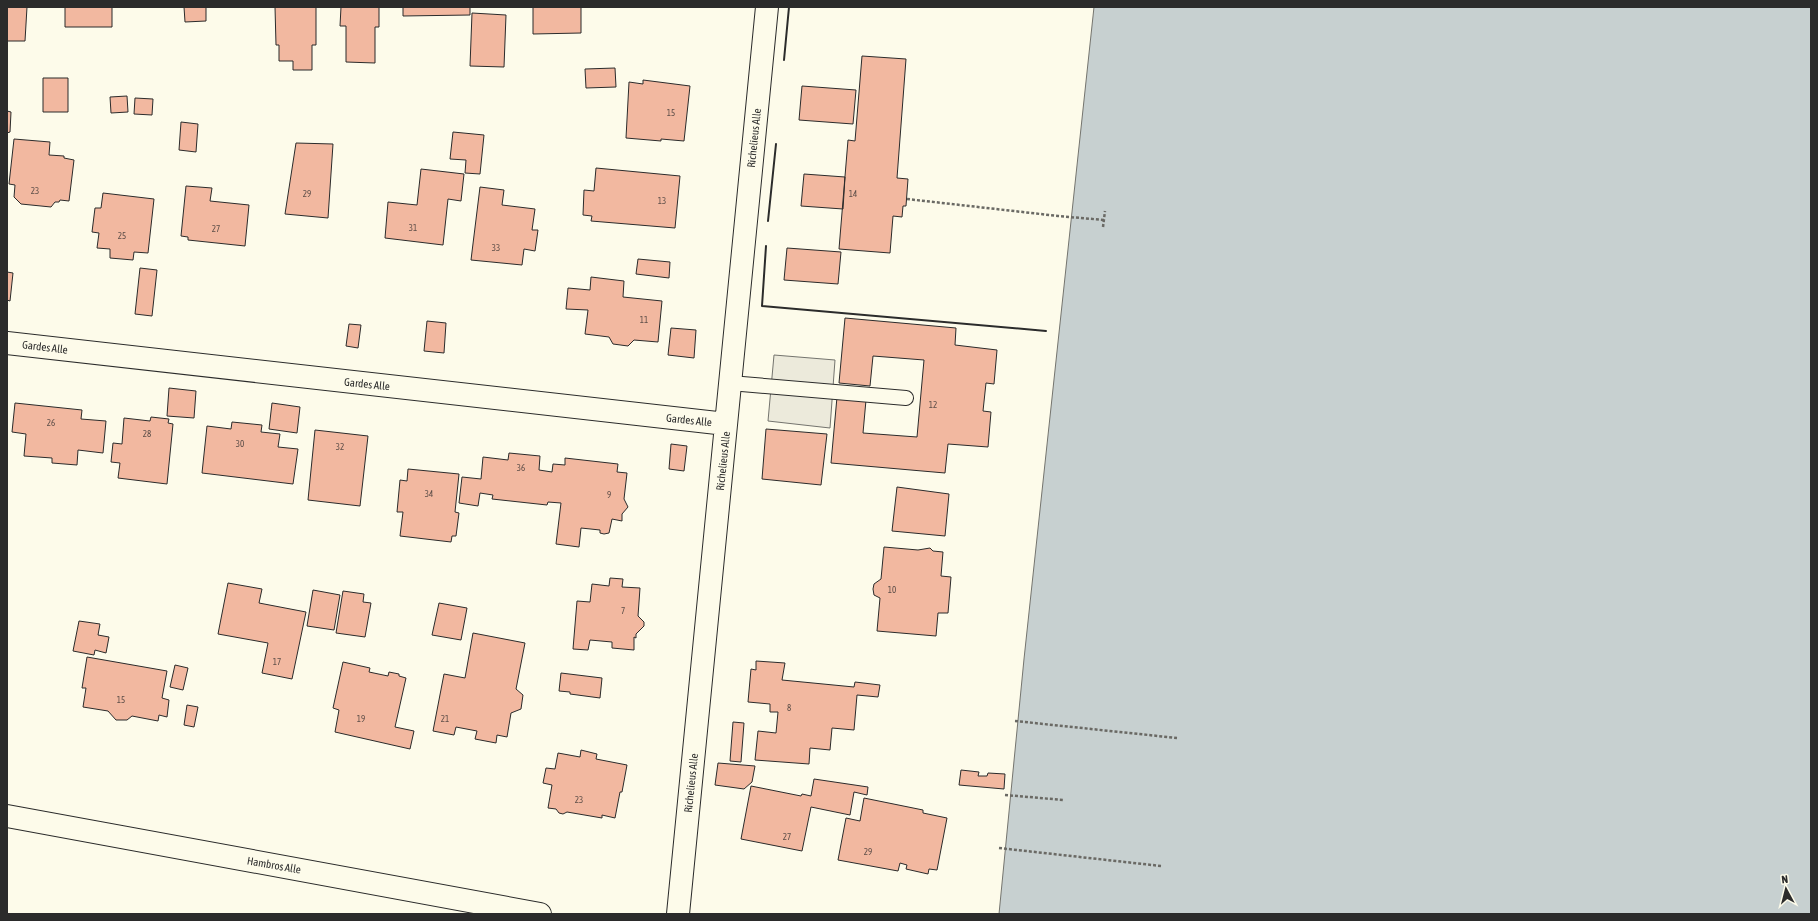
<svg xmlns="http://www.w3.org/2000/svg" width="1818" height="921" font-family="'Asap Condensed',sans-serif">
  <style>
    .parking { fill: #eceadb; stroke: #74746e }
    .water { fill: #c7d0d0; stroke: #74746e }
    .building { fill: #f2b8a0; stroke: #2b2b2b }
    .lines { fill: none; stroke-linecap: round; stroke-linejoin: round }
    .lane-casing { stroke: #2b2b2b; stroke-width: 16 }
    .street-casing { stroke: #2b2b2b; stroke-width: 24 }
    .path { stroke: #6a6964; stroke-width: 2.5; stroke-dasharray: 3 2; stroke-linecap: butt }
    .lane { stroke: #fdfbea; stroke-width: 14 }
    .street { stroke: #fdfbea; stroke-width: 22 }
    .wall { stroke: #2b2b2b; stroke-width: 2 }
    .labels { text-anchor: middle; stroke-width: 3; stroke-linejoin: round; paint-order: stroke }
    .number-label { font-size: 9px; fill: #5d4e48 }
    .street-label { font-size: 11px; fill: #2b2b2b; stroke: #fdfbea }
  </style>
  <rect width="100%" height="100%" fill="#fdfbea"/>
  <!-- parking -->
  <path class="parking" d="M774 355 835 360 830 428 768 421Z"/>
  <!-- water -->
  <path class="water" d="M1094 7H1811V914H999L1024 659Z"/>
  <!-- building -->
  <path class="building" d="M7 7H27L25 41H7Z
    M65 7H112V27H65Z
    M184 7H206V21L185 22Z
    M275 7H316V45H312V70H293V61H279V45H276Z
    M341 7H379V27H375V63L346 62V26H340Z
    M403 7H470V15L403 16Z
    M533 7H581V33L533 34Z
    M472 13 506 15 504 67 470 66Z
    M862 56 906 59 897 178 908 179 906 206H903L902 217 893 216 890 253 839 249 848 140 855 141Z
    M615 68 616 87 586 88 585 69Z
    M43 78H68V112H43Z
    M643 80 690 86 684 141 661 139V141L626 138 629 82 643 84Z
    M802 86 856 90 853 124 799 120Z
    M127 96 128 112 111 113 110 97Z
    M135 98 153 99 152 115 134 114Z
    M7 111 11 112 10 132 7 133Z
    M181 122 198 124 196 152 179 150Z
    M453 132 484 135 480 174 465 173 466 160 450 159Z
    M14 139 50 142 49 155 64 156V158L74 160 69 201 60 200 59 202H55L51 207 21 204 14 197 15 185 9 184Z
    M296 143 333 144 328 218 285 214Z
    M596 168 680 176 675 228 591 221 592 216 583 215 584 190 594 191Z
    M421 169 464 174 461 201 448 199 443 245 385 238 388 202 417 205Z
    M804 174 845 177 843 209 801 206Z
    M186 186 212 188 210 201 249 205 245 246 188 240V237L181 236Z
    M480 187 504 190 502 205 535 209 532 230H538L535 251 524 249 522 265 471 260Z
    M103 193 154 199 148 253 134 252 133 260 110 258V249L97 248 99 233 92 232 95 208H101Z
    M787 248 841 252 838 284 784 280Z
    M638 259 670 262 669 278 636 274Z
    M140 268 157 270 152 316 135 314Z
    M7 272 13 273 10 301 7 300Z
    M591 277 624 281 623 297 662 301 658 342 634 340 628 346 613 344 609 337 585 334 588 310 566 309 568 288 590 290Z
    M845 318 956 328 955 345 997 350 994 384 986 383 983 411 991 412 988 447 948 444 945 473 831 463 837 397 866 400 863 433 917 437 924 360 873 356 870 386 839 383Z
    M427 321 446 323 444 353 424 351Z
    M349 324 361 325 358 348 346 346Z
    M671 328 696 330 694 358 668 355Z
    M169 388 196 391 194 418 167 416Z
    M15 403 82 410 81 419 106 421 103 453 78 450 77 465 52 463V458L24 456 26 434 12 432Z
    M272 403 300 407 297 433 269 429Z
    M151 417 169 419 168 423 173 424 167 484 118 478 120 463 111 462 113 443 122 444 124 418 150 421Z
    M232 422 262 425 261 432 280 434 278 447 298 449 293 484 202 473 207 426 231 429Z
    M766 429 827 434 821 485 762 479Z
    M315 430 368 436 360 506 308 500Z
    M671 444 687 446 684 471 669 469Z
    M509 453 540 456 539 470 552 472 553 464 565 465V458L618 464 617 472 627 473 624 499 628 507 622 514V521L612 519 609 533 604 534 600 533V530L581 528 579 547 556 544 561 503 548 502 547 505 492 499 493 495 480 493 478 506 459 503 462 477 481 479 483 457 508 460Z
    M408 469 459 474 455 512 459 513 456 536H452L451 542 400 536 403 512H397L400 480 407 481Z
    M897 487 949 494 945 536 892 531Z
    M884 547 918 550 930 548 933 551 943 552 941 576 951 577 948 613H938L936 636 877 631 880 598 874 595 873 589 874 584 881 579Z
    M610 578 623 579 622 587 640 588 638 616 644 622V626L636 634V638L634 637V650L612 648V642L590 640 588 650 573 649 577 601 590 602 592 584 609 586Z
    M228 583 262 589 259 603 306 612 292 679 262 673 268 643 218 634Z
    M313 590 340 595 334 630 307 626Z
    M343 591 364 594 363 602 371 603 365 637 336 633Z
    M439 603 467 608 461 640 432 635Z
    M79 621 100 624 98 635 109 637 106 653 95 650 94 655 73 651Z
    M473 633 525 643 516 689 523 695 521 709 511 713 507 737 497 735 496 743 475 739 477 731 456 727 454 735 433 731 444 674 465 678Z
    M87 657 167 671 162 698 169 700 167 717 159 715 158 721 132 716 127 720H116L108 711 83 707 86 688H82Z
    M756 661 785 663 782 680 854 687 855 682 880 685 878 697 857 695 854 730 832 728 830 750 810 748 809 764 755 760 758 731 776 733 778 712H770V704L748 702 751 669 756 670Z
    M343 662 370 668 369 672 388 676 389 672 399 674V676L406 678 395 727 414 731 410 749 335 732 339 710 333 708Z
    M175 665 188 668 183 690 170 687Z
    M561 673 602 678 600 698 570 694V692L559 691Z
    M187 705 198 707 194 727 184 725Z
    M733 722 744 723 741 762 730 761Z
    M581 750 597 754 596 759 627 765 622 792H620L615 818 602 815V818L567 812 563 814 559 813 556 809 548 808 552 785 543 783 546 768 555 769 558 753 580 757Z
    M718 763 755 766 752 782 744 789 715 785Z
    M961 770 979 772 978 776H987L988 773 1005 774 1004 789 959 785Z
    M814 779 868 787 867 795 854 792 850 815 811 807 802 851 741 839 751 786 801 796 802 794 811 796Z
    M864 798 923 810V813L947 818 937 870 929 869 928 874 906 869 907 865 900 863 898 871 838 860 846 818 860 821Z"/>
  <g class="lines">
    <defs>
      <path id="lane" d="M730 383 906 398"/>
      <path id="street" d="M7 343 726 424
        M7 816 540 914
        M678 914 767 7"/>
    </defs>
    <!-- lane casing -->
    <use href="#lane" class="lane-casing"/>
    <!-- street casing -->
    <use href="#street" class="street-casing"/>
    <!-- path -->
    <path class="path" d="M907 199 1058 216 1104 220
      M1103 227 1105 211
      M1015 721 1177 738
      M1005 795 1064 800
      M999 848 1161 866"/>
    <!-- lane -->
    <use href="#lane" class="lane"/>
    <!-- street -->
    <use href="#street" class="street"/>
    <!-- wall -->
    <path class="wall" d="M784 60 789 7
      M768 221 776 144
      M766 246 762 306 1046 331"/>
  </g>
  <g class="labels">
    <!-- number labels -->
    <g class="number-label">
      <text x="671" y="116">15</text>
      <text x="35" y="194">23</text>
      <text x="307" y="197">29</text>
      <text x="853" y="197">14</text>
      <text x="662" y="204">13</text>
      <text x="413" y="231">31</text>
      <text x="216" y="232">27</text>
      <text x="122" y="239">25</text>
      <text x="496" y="251">33</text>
      <text x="644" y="323">11</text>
      <text x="933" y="408">12</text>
      <text x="51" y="426">26</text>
      <text x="147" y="437">28</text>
      <text x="240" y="447">30</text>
      <text x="340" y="450">32</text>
      <text x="521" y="471">36</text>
      <text x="429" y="497">34</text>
      <text x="609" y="498">9</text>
      <text x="892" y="593">10</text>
      <text x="623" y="614">7</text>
      <text x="277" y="665">17</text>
      <text x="121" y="703">15</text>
      <text x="789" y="711">8</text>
      <text x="361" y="722">19</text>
      <text x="445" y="722">21</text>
      <text x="579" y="803">23</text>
      <text x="787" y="840">27</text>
      <text x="868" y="855">29</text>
    </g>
    <!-- street labels -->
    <g class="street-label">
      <text transform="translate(754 138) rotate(-84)" y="4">Richelieus Alle</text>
      <text transform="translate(45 347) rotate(7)" y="4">Gardes Alle</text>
      <text transform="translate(367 384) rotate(6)" y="4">Gardes Alle</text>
      <text transform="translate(689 420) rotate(6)" y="4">Gardes Alle</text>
      <text transform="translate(723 461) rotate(-84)" y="4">Richelieus Alle</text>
      <text transform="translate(691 783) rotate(-84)" y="4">Richelieus Alle</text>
      <text transform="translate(274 865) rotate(10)" y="4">Hambros Alle</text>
    </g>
  </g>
  <!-- border -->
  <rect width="1818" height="921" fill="none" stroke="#2b2b2b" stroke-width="16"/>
  <!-- north arrow -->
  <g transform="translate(1786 889) rotate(353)" stroke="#fdfbea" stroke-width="3" paint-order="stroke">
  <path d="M0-3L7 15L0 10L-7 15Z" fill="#2b2b2b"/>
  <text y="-6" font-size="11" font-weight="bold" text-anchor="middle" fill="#2b2b2b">N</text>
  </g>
</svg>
